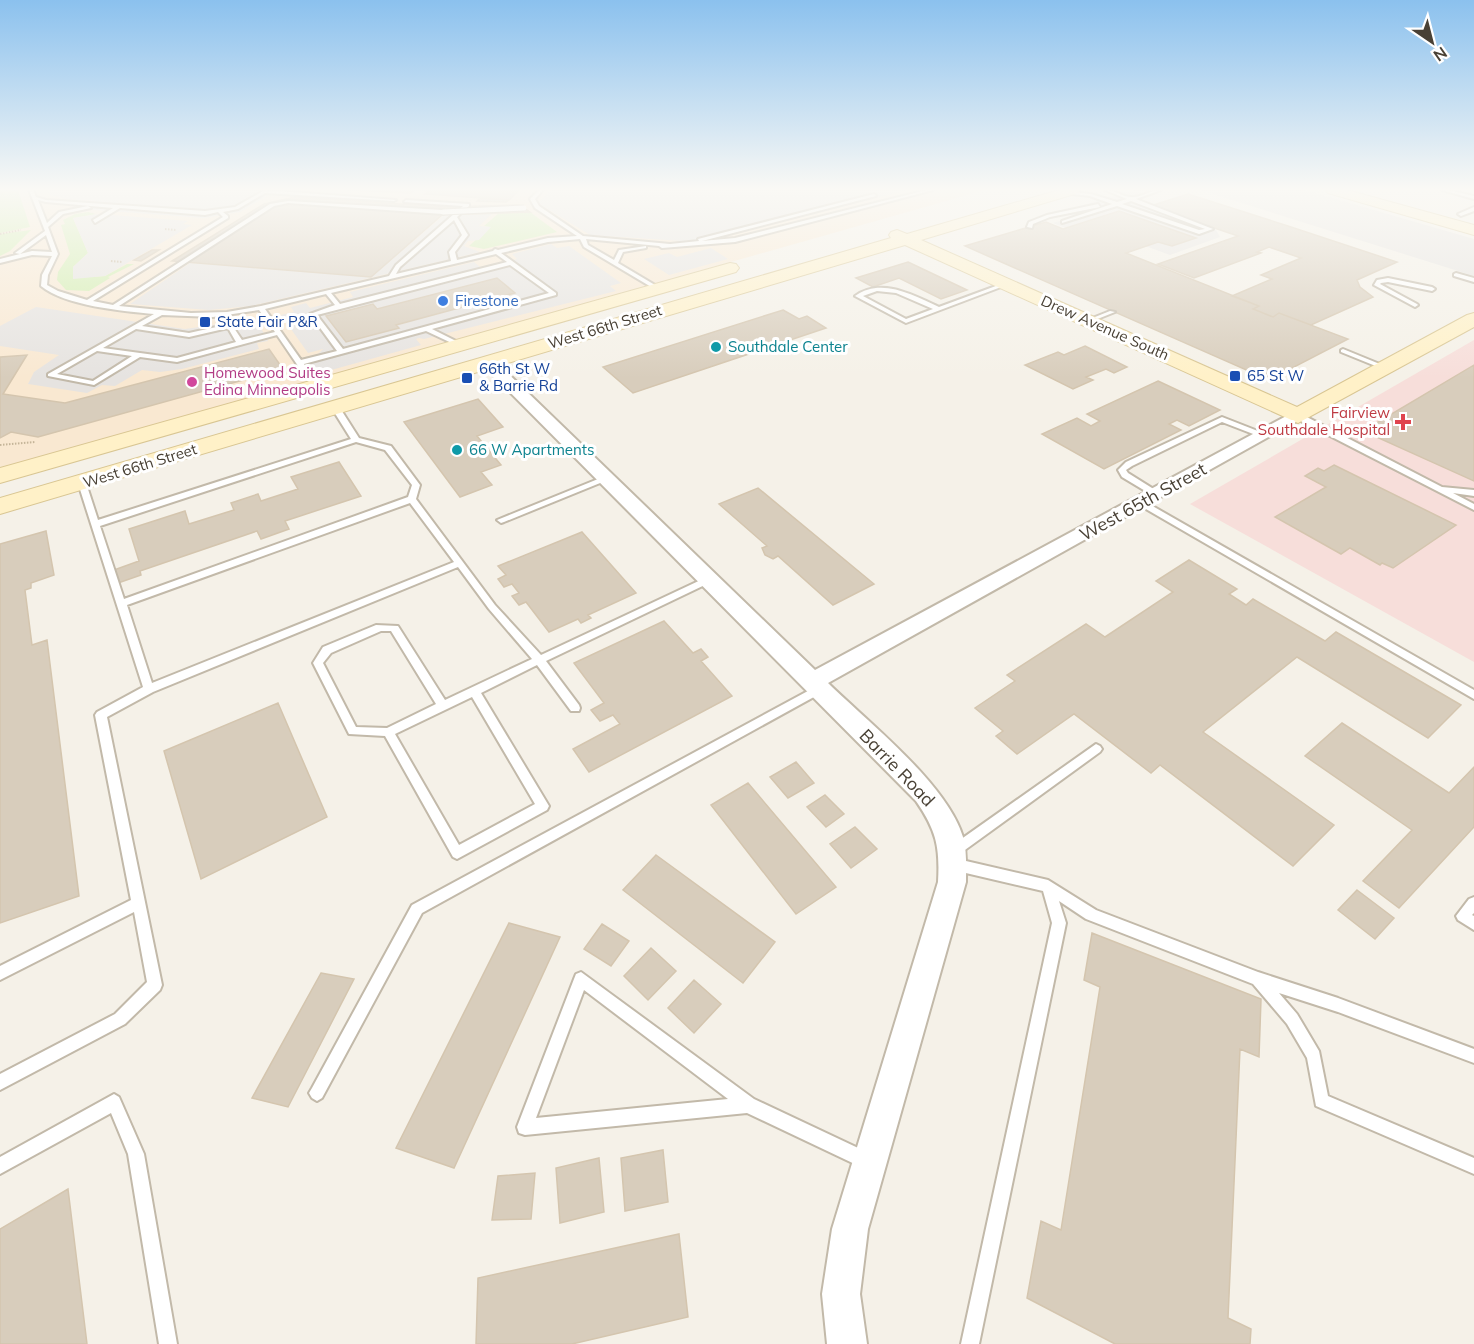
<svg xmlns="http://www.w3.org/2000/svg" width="1474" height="1344" font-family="Mulish,sans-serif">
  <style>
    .commercial { fill: #f9e8d1 }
    .medical { fill: #f7deda }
    .green { fill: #d1edad }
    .parking { fill: #e6e3e0 }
    .building { fill: #d8cdbc; stroke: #d4c5ae; stroke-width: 1.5 }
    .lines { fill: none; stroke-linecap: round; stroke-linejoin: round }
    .lane-casing { stroke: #c2b9a9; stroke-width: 4 }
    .street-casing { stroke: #c2b9a9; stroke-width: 4 }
    .secondary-casing { stroke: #d9c693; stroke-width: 2 }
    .path { stroke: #c5b599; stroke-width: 2; stroke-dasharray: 1.5 1.5; stroke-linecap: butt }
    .lane { fill: #fff; fill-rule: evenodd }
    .street { fill: #fff; fill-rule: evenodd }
    .secondary { fill: #fff1c8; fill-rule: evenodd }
    .lane-bridge-casing { stroke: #c2b9a9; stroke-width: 7; stroke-linecap: butt }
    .lane-bridge { stroke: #fff; stroke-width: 5 }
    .shop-dot { fill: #3f7fe0; stroke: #fff; stroke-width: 2 }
    .transit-dot { fill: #1a4fb4; stroke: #fff; stroke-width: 2 }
    .culture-dot { fill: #0f9aa8; stroke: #fff; stroke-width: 2 }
    .hotel-dot { fill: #d1479c; stroke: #fff; stroke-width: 2 }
    .health-dot { fill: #e0444e; stroke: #fff; stroke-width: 2 }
    .labels { text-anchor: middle; stroke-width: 6; stroke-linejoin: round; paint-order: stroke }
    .far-shop-label { font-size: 15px; fill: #366cbe; stroke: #fff; text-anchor: start }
    .far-transit-label { font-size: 15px; fill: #164399; stroke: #fff; text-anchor: start }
    .far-street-label { font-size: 15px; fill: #494135; stroke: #fff }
    .far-culture-label { font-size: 15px; fill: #0d838f; stroke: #fff; text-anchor: start }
    .far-hotel-label { font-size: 15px; fill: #b23c85; stroke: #fff; text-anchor: start }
    .far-health-label { font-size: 15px; fill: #be3a42; stroke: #fff; text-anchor: end }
    .street-label { font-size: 18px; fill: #494135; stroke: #fff }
  </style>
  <rect width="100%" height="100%" fill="#f5f1e8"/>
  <!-- commercial -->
  <path class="commercial" d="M0 190H985L0 469Z"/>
  <!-- medical -->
  <path class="medical" d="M1474 340V662L1190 504Z"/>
  <!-- green -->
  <path class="green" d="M0 190H18L30 227 0 233Z
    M88 212 96 214 73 218 88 253 73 267V278L105 276 127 264H134L108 277 110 278 89 291 66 290 57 280 58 272 70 254 61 225 65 224 63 220 75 214Z
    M530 212 557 232 484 249 469 246 490 227 484 226 499 213Z
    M31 230 10 251 0 256V234Z"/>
  <!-- parking -->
  <path class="parking" d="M49 190H277L240 212 204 218 94 210 88 206 96 201 66 199 51 195Z
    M551 190H908L724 237 682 241 590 235 538 203Z
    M1134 190H1164L1131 200 1216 230 1220 237 1170 255 1140 244 1124 250 1053 223 1076 216 1063 211Z
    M1200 190H1305L1474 239V276Z
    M99 214 188 221 183 224 192 225 105 276 73 279V267L88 253 73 218Z
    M492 214 479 226 491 227 479 240 468 241 464 246 480 252 251 306 209 310 130 304 190 263 371 277 444 215Z
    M551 244 557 248 569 246 621 283 610 286 616 291 424 339 419 338 416 339 421 345 317 374 305 357 316 356 323 349 308 353 281 315 294 312 291 307 306 303 310 308 353 297 350 292 474 262 480 267 517 259 512 254Z
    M711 248 728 259 669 275 644 259 669 253 677 257Z
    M36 307 185 329 256 319 268 341 257 343 259 349 182 369 160 372 142 370 115 386 102 385 87 393 28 384 34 372 59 355 0 346V326Z"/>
  <!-- building -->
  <path class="building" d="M348 190H519L509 200 425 194 430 191 415 190 410 193Z
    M1188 194 1288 226 1397 262 1357 280 1360 287 1373 297 1311 325 1279 313 1273 317 1253 309 1259 306 1232 296 1272 279 1261 275 1301 258 1269 247 1257 252 1261 253 1194 278 1158 264 1238 236 1150 206Z
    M295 197 445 207 519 205 530 212 442 215 371 277 172 261 264 204Z
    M480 198 509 200 506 202 477 201Z
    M1119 211 1196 238 1172 246 1158 242 1126 253 1259 306 1253 309 1273 317 1279 313 1348 339 1269 380 965 246 1046 222 1063 229Z
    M152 250H159L141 261 134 260Z
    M908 262 967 290 941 299 899 278 873 287 856 278Z
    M497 278 515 293 396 325 399 328 346 342 326 316 373 304 377 309Z
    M783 310 799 319 807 316 826 328 633 393 603 367Z
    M1085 346 1127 367 1114 373 1106 369 1086 377 1093 380 1073 389 1025 365 1058 352 1064 355Z
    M269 349 283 369 38 437 11 432 0 438V357L27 355 3 394 65 403Z
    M1474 365V481L1363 431Z
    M1158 381 1220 410 1189 426 1177 420 1169 424 1181 430 1104 469 1042 434 1077 418 1091 426 1100 421 1087 414Z
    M478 399 503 427 477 436 501 465 481 472 492 485 460 497 404 422Z
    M339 462 361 496 285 521 289 529 261 539 257 531 140 571 141 575 118 583 114 570 139 561 129 529 185 511 189 524 234 510 231 503 258 494 261 501 298 489 291 477Z
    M1334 465 1456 525 1393 568 1382 563 1380 565 1350 548 1341 554 1275 517 1326 487 1305 476 1318 468 1324 471Z
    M758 488 874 584 833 605 778 556 773 559 765 555 762 548 767 546 719 504Z
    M46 531 54 575 31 583V588L25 590 32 645 47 640 79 896 0 923V544Z
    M582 532 636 593 588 615 591 618 581 623 578 619 549 632 526 602 519 605 512 596 519 593 512 584 504 587 498 579 506 575 498 566Z
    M1189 560 1237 589 1229 594 1246 605 1253 599 1325 641 1336 632 1461 705 1428 738 1297 657 1203 732 1334 825 1293 866 1160 765 1151 773 1074 714 1017 754 996 736 1003 731 975 708 1015 681 1007 675 1086 624 1105 637 1173 592 1156 581Z
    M664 621 693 653 701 649 708 657 701 661 732 696 589 772 573 749 620 724 613 715 600 721 591 710 604 703 574 663Z
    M278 703 327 817 201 879 164 751Z
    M1342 723 1449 793 1474 767V827L1399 908 1363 881 1412 830 1305 756Z
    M796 762 814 783 788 798 770 777Z
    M748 783 836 887 796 914 711 805Z
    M825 795 844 814 826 827 807 807Z
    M855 827 877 849 851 868 830 844Z
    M656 855 775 942 743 983 623 890Z
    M1357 890 1394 918 1375 939 1338 910Z
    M509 923 560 937 454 1168 396 1148Z
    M602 924 629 941 611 966 584 949Z
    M1092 933 1261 999 1259 1057 1240 1049 1228 1318 1251 1329 1250 1344H1115L1027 1298 1041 1221 1061 1230 1100 987 1084 980Z
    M651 948 676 971 648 1000 624 976Z
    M321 973 354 979 288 1107 252 1098Z
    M694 980 721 1004 694 1033 668 1008Z
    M663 1150 668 1202 625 1211 621 1158Z
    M599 1158 604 1212 560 1223 556 1168Z
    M535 1173 531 1219 492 1220 498 1176Z
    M68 1189 87 1344H0V1229Z
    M679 1234 688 1317 572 1344H476L478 1278Z"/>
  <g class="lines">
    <defs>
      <path id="lane" d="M29 190H33L36 197 46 200 205 211 235 207 265 190 396 200 394 201 265 193 238 209 223 212 228 216V218L93 301 113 305 270 204 288 201 443 210 446 212 443 214 288 203 274 206 119 306 191 313 227 312 261 306 389 276 396 265 463 206 404 202 406 200 469 204V206L457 217 468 235 455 252 457 260 493 251 495 249 498 250 548 238 577 236 535 208 530 199 539 190H543L535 199 539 206 583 236 670 244 699 241 698 239 874 194 876 196 702 241 735 238 927 190H933L735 242 662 248 659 246 586 239 588 245 614 260 619 250 646 246V248L623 252 618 263 660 288V290L658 291 584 247 580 239 548 242 501 253 556 293V295L432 329 462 344V346H458L426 331 304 364 320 386 316 388H313L277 335 177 362 140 357 94 385 48 376V374L154 314C123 311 65 306 41 286L42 275 52 256 32 255 0 263V259L32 251 52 252 46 235 20 254 15 253 45 231ZM38 200 46 202 113 208 93 220 95 223 120 208 205 215 218 212 223 217 87 300 58 291 47 285 48 275 58 254 48 227 63 214 91 208 88 206 59 212 47 223ZM454 220 462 235 449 252 451 261 396 274 400 267ZM496 254 507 262 340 304 331 293ZM510 265 549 293 343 349 317 315ZM326 294 335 305 310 314 337 351 301 360 265 309ZM259 310 275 332 242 340 232 325 230 324 189 333 142 326 162 315 213 317ZM228 328 236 342 177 358 103 348 136 329 189 337ZM97 351 132 356 93 381 57 374Z
        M1105 190C1114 189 1123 198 1133 197 1142 197 1151 190 1161 190L1136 199 1213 229 1199 234 1117 206 1062 223V221L1112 204 1090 196 1063 193V191L1091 194 1117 202 1127 199ZM1131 201 1205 229 1199 230 1122 204Z
        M1442 190H1448L1474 196V199Z
        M1098 204 1100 207 1050 217 1033 224 1032 228 1027 227 1029 222 1047 215Z
        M1474 207V211L1461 216 1458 214Z
        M1456 273 1474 278V282L1454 276V274Z
        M1388 278 1432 287 1435 289 1432 291 1388 282 1381 283 1380 284 1417 304 1418 305 1415 307 1374 285 1377 280Z
        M1004 283 1009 284 906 323 855 296C881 277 913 295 939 307ZM877 291 896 293 933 309 906 319 863 296Z
        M1110 311 1115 312 1090 322 1085 321Z
        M1343 349 1387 367 1388 368 1383 369 1341 352V350Z
        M332 405H338L359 438 391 446 420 485 416 499 495 605 541 655 705 578H711L713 580 711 582 546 661 579 705 580 708 579 711H571L537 665 481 693 549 806 547 810 457 859 453 857 385 736 349 734 313 663 323 647 376 625 398 626 445 700 532 659 489 609 458 567 153 692 107 717 162 985 160 990 125 1024 0 1090V1074L115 1014 147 982 134 912 0 980V966L131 900 95 715 97 712 143 687 78 483 82 481 86 483 98 520 351 439 331 407ZM356 442 385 450 412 485 408 497 124 599 100 526ZM410 503 454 562 152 683 127 605ZM381 631H391L436 704 387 728 356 727 323 663 331 653ZM472 697 535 804 459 845 395 734Z
        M1295 414H1301L1442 487 1474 490V496L1453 493 1474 504V510L1295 418Z
        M1222 417 1268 435 1267 437H1261L1222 422 1132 466 1126 470 1128 473 1160 493 1161 495 1157 498 1122 477 1118 470 1126 462Z
        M603 477H609L610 479 504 522 501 523 497 520Z
        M1142 500 1474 690V699L1139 505V501Z
        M819 685 823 686 824 689 823 692 422 913 322 1098 317 1101 312 1098 309 1093 312 1088 412 905Z
        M1096 744 1100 746 1102 749 1100 752 958 855 954 857 950 855 948 851 950 847Z
        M953 858 1048 880 1096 910 1258 972 1338 998 1474 1049V1063L1338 1012 1279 993 1297 1014 1319 1051 1328 1096 1474 1158V1174L1316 1106 1307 1058 1287 1024 1253 984 1086 919 1059 901 1066 923 979 1344H961L1052 923 1043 891 953 870 948 868 947 864 948 860Z
        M1474 897V913L1472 915 1474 916V930L1458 920 1456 916 1469 899Z
        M581 972 754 1099 873 1155 875 1161 873 1167 867 1169 861 1167 747 1113 525 1135 519 1133 517 1127 574 979 576 974ZM584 990 728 1099 536 1118Z
        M114 1094 119 1097 144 1154 177 1344H159L128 1154 111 1113 0 1174V1157Z"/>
      <path id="street" d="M488 358 493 359 815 670 1292 413 1298 411 1306 416 828 683C868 722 947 784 963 837 967 851 966 867 966 882L868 1229 860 1294 867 1344H827L822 1294 832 1229 938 882C940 846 936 830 916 801L483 365 481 362 483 359Z"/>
      <path id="secondary" d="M1059 190H1080L1078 193 921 240 1297 407 1467 315 1474 313V327L1298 423 905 245 0 514V498L891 238 889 235 891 232 897 230 907 234Z
        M1326 190H1347L1474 225V235L1328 193Z
        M730 263 736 264 739 268 736 272 0 483V468Z"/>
    </defs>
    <!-- lane casing -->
    <use href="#lane" class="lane-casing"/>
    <!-- street casing -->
    <use href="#street" class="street-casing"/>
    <!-- secondary casing -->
    <use href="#secondary" class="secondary-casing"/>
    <!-- path -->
    <path class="path" d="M165 229 176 230
      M0 234 21 230
      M111 261 122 262
      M0 445 35 442"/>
    <!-- lane -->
    <use href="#lane" class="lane"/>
    <!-- street -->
    <use href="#street" class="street"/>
    <!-- secondary -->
    <use href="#secondary" class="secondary"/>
    <defs>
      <path id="lane-bridge" d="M443 212 524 208"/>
    </defs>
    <!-- lane-bridge casing -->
    <use href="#lane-bridge" class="lane-bridge-casing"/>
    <!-- lane-bridge -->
    <use href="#lane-bridge" class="lane-bridge"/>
  </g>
  <!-- sky -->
  <linearGradient id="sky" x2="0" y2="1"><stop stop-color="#8bc1ee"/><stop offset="0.5" stop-color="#faf9f5"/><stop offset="1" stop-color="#faf9f5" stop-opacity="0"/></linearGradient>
  <rect width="1474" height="378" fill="url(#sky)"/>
  <!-- markers -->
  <circle class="shop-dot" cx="443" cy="301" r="6"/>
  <g class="transit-dot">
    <rect x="199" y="316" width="12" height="12" rx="3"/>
    <rect x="1229" y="370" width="12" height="12" rx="3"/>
    <rect x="461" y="372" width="12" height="12" rx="3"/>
  </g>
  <g class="culture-dot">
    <circle cx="716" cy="347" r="6"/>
    <circle cx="457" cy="450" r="6"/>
  </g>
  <circle class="hotel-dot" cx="192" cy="382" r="6"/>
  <path class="health-dot" d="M1400 413h6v6h6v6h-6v6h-6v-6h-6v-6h6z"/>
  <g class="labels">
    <!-- far-shop labels -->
    <g class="far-shop-label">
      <text x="455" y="306">Firestone</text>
    </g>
    <!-- far-transit labels -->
    <g class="far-transit-label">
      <text x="217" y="327">State Fair P&amp;R</text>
      <text x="479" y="374">66th St W<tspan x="479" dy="17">&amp; Barrie Rd</tspan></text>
      <text x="1247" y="381">65 St W</text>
    </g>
    <!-- far-street labels -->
    <g class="far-street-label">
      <text transform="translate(605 327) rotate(-17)" y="5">West 66th Street</text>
      <text transform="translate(1105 328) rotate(24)" y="5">Drew Avenue South</text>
      <text transform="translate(140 466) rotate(-17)" y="5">West 66th Street</text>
    </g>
    <!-- far-culture labels -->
    <g class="far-culture-label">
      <text x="728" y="352">Southdale Center</text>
      <text x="469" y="455">66 W Apartments</text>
    </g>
    <!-- far-hotel labels -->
    <g class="far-hotel-label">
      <text x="204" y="378">Homewood Suites<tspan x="204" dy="17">Edina Minneapolis</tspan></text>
    </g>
    <!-- far-health labels -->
    <g class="far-health-label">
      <text x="1390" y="418">Fairview<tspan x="1390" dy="17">Southdale Hospital</tspan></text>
    </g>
    <!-- street labels -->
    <g class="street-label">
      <text transform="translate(1143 502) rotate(-29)" y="6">West 65th Street</text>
      <text transform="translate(897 768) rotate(46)" y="6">Barrie Road</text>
    </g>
  </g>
  <!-- north arrow -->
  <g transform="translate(1432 42) rotate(145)" stroke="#ffffff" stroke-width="4.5" paint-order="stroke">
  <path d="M0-4.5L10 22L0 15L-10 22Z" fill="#494135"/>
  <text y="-9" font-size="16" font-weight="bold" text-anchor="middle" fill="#494135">N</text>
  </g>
</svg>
